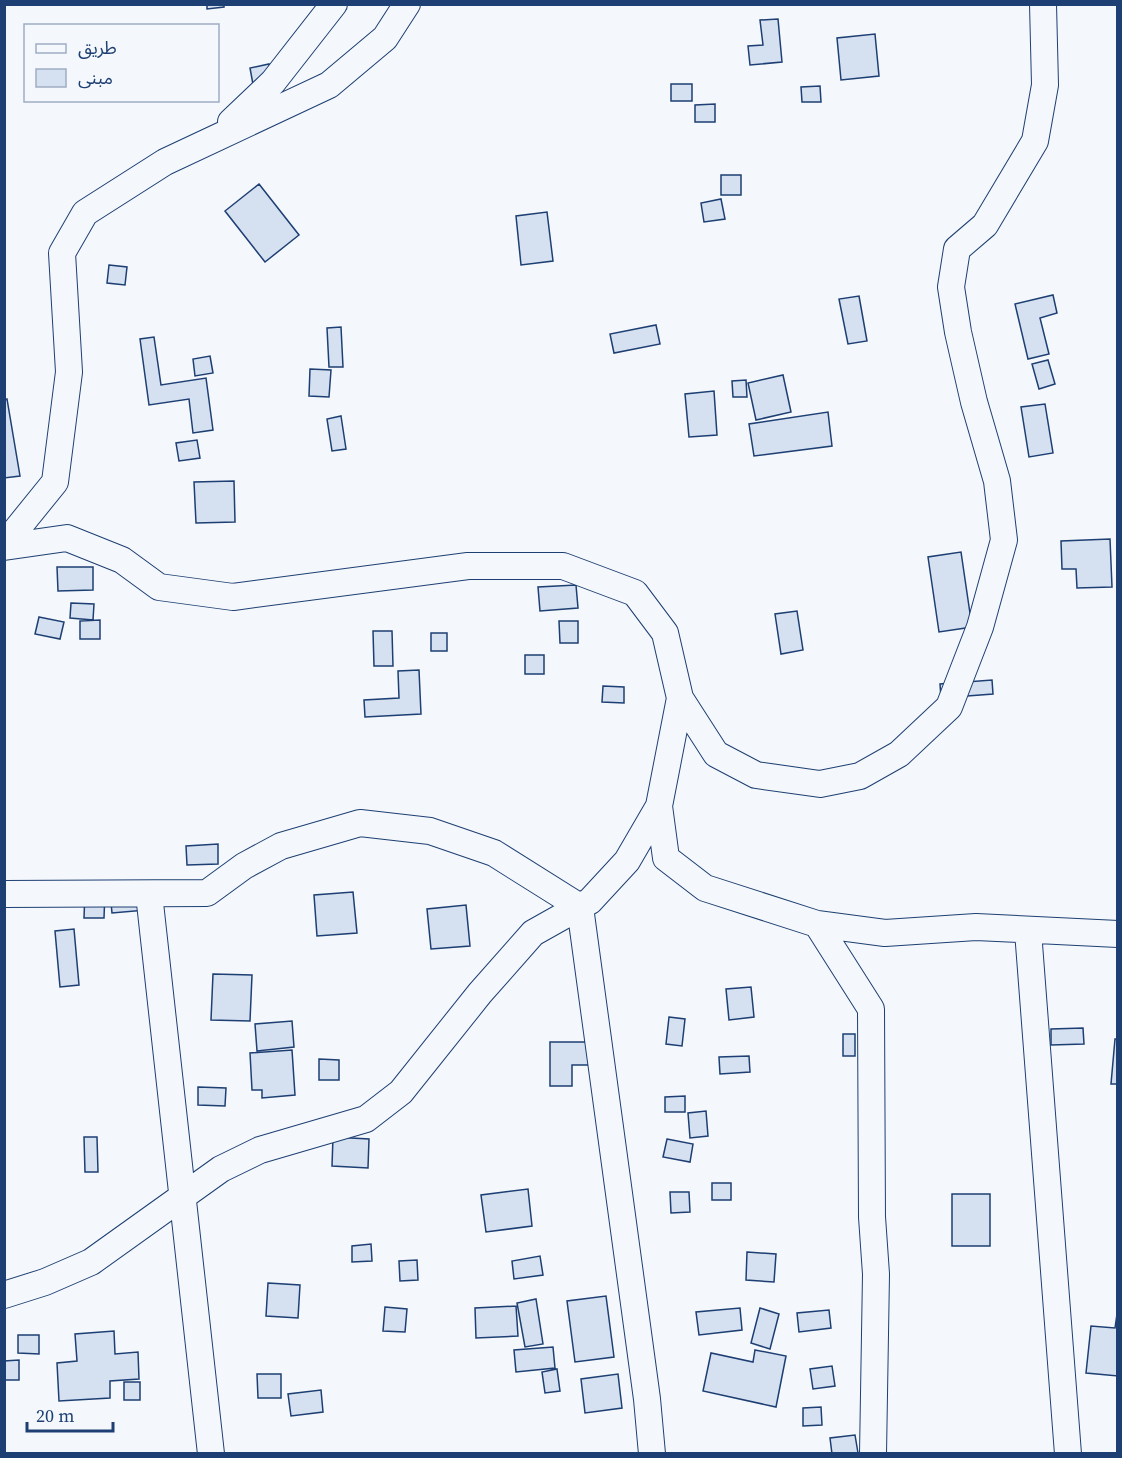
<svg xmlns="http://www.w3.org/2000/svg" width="1122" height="1458" font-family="'Source Serif 4','Noto Sans Arabic',serif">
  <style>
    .building { fill: #d5e0f0; stroke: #1d3f73; stroke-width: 1.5 }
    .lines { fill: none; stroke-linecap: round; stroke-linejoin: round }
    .minor-casing { stroke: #1d3f73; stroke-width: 28 }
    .minor { stroke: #f4f7fb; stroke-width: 26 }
  </style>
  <rect width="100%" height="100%" fill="#f4f7fb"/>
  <!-- building -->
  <path class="building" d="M207 4H224V7L207 9Z
    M778 19 782 62 750 65 748 46 763 45 760 20Z
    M875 34 879 76 841 80 837 38Z
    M269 64 274 87 254 90 250 68Z
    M671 84H692V101H671Z
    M820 86 821 102H802L801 87Z
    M715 104V122H695V105Z
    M721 175H741V195H721Z
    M259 184 299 235 265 262 225 211Z
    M721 199 725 219 704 222 701 203Z
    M547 212 553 261 521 265 516 216Z
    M109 265 127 267 125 285 107 283Z
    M1053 295 1057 313 1040 318 1049 354 1028 359 1015 304Z
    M859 296 867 341 848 344 839 299Z
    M656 325 660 344 614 353 610 334Z
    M341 327 343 367H329L327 328Z
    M154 337 161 385 206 378 213 430 193 433 189 399 149 405 140 339Z
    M210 356 213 373 195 376 193 359Z
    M1048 360 1055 384 1039 389 1032 364Z
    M310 369 331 370 329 397 309 396Z
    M783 375 791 412 756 420 748 383Z
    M746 380 747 397H733L732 381Z
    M714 391 717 435 689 437 685 394Z
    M7 399 20 476 4 478V400Z
    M1045 404 1053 453 1029 457 1021 407Z
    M828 412 832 446 754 456 749 424Z
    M341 416 346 449 332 451 327 419Z
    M197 440 200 458 179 461 176 443Z
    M234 481 235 522 196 523 194 482Z
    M1110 539 1112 587 1077 588 1076 569H1062L1061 541Z
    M961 552 972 627 939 632 928 557Z
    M57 567H93V590L58 591Z
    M576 585 578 608 540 611 538 587Z
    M71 603 94 604 93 620 70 618Z
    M797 611 803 650 781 654 775 614Z
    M39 617 64 622 60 639 35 634Z
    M100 620V639H80V621Z
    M559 621H578V643H560Z
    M373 631H392L393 666H374Z
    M431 633H447V651H431Z
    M525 655H544V674H525Z
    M419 670 421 714 365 717 364 700 399 698 398 671Z
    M992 680 993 694 941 698 940 684Z
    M603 686 624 687V703L602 702Z
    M218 844V864L187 865 186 846Z
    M85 891H105L104 918H84Z
    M110 892 158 909 112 913Z
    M353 892 357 933 317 936 314 895Z
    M466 905 470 946 431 949 427 909Z
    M74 929 79 985 60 987 55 931Z
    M213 974 252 975 250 1021 211 1020Z
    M751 987 754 1017 729 1020 726 989Z
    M669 1017 685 1019 682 1046 666 1044Z
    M292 1021 294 1047 257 1051 255 1024Z
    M1083 1028 1084 1044 1051 1045V1029Z
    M843 1034H855V1056H843Z
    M1115 1039H1118V1084H1111Z
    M550 1042H590V1065H572V1086H550Z
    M292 1050 295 1095 262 1098V1090H252L250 1053Z
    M749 1056 750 1072 720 1074 719 1057Z
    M319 1059 339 1060V1080H319Z
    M198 1087 226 1088 225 1106 198 1105Z
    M685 1096V1112H665V1097Z
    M706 1111 708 1136 690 1138 688 1113Z
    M84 1137H97L98 1172H85Z
    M333 1137 369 1139 368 1168 332 1166Z
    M667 1139 693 1144 690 1162 663 1157Z
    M712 1183H731V1200H712Z
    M528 1189 532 1226 486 1232 481 1195Z
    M670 1192H689L690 1212 671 1213Z
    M952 1194H990V1246H952Z
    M371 1244 372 1261 352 1262V1246Z
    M747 1252 776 1254 774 1282 746 1280Z
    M540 1256 543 1275 514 1279 512 1261Z
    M417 1260 418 1280 400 1281 399 1261Z
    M268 1283 300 1285 298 1318 266 1316Z
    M606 1296 614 1357 575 1362 567 1301Z
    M536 1299 543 1344 525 1347 517 1303Z
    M516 1306 518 1336 476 1338 475 1308Z
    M385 1307 407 1309 405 1332 383 1331Z
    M740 1308 742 1330 699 1335 696 1312Z
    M760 1308 779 1314 770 1349 751 1343Z
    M829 1310 831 1328 799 1332 797 1313Z
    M1117 1314 1118 1376 1086 1373 1091 1326 1115 1328Z
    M114 1331 115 1354 138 1352 139 1379 110 1381V1398L59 1401 57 1363 77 1361 75 1334Z
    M18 1335H39V1354L18 1353Z
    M553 1347 555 1368 516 1372 514 1350Z
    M755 1350 786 1356 776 1407 703 1391 711 1353 753 1362Z
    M19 1360V1380H4V1361Z
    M832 1366 835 1386 813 1389 810 1369Z
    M557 1369 560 1391 545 1393 542 1372Z
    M257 1374H281V1398H258Z
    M618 1374 622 1408 585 1413 581 1379Z
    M124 1382H140V1400H124Z
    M321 1390 323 1412 291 1416 288 1394Z
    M821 1407 822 1425 803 1426V1408Z
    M855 1435 858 1453 832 1454 830 1438Z"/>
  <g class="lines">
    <defs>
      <path id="minor" d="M231 122 273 82 334 4
        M4 545 55 482 69 372 62 253 85 213 165 162 329 85 385 38 407 4
        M4 547 67 538 122 560 159 587 233 597 468 566H563L635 593 665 633 680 698 659 806 627 861 590 901 533 933 480 993 401 1092 366 1119 260 1150 221 1169 91 1262 45 1282 4 1295
        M680 698 716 754 756 775 820 784 860 776 899 754 949 707 980 627 1004 540 997 481 974 402 958 332 951 287 957 249 985 225 1035 141 1045 85 1043 4
        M659 806 666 858 705 888 817 924 885 933 976 927 1118 934
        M4 894 207 893 244 866 281 846 360 823 430 831 494 853 580 907 647 1399 652 1454
        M149 894 211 1454
        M817 924 871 1009 872 1217 876 1274 873 1454
        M1028 931 1068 1454"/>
    </defs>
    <!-- minor casing -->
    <use href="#minor" class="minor-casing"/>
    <!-- minor -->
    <use href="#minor" class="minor"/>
  </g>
  <!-- border -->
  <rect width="1122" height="1458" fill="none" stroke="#1d3f73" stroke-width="12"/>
  <!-- legend -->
  <rect x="24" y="24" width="195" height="78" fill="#f4f7fb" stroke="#9eadc5" stroke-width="1.5"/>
  <rect x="36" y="44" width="30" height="9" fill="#f4f7fb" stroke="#9eadc5" stroke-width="1.5"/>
  <text x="78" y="54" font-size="18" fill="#1d3f73">طريق</text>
  <rect x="36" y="69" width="30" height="18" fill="#d5e0f0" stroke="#9eadc5" stroke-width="1.5"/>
  <text x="78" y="84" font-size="18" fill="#1d3f73">مبنى</text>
  <!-- scale -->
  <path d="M27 1422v9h86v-9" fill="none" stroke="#1d3f73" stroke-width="3"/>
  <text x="36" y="1422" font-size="18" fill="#1d3f73" stroke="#f4f7fb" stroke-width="4.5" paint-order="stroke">20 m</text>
</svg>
